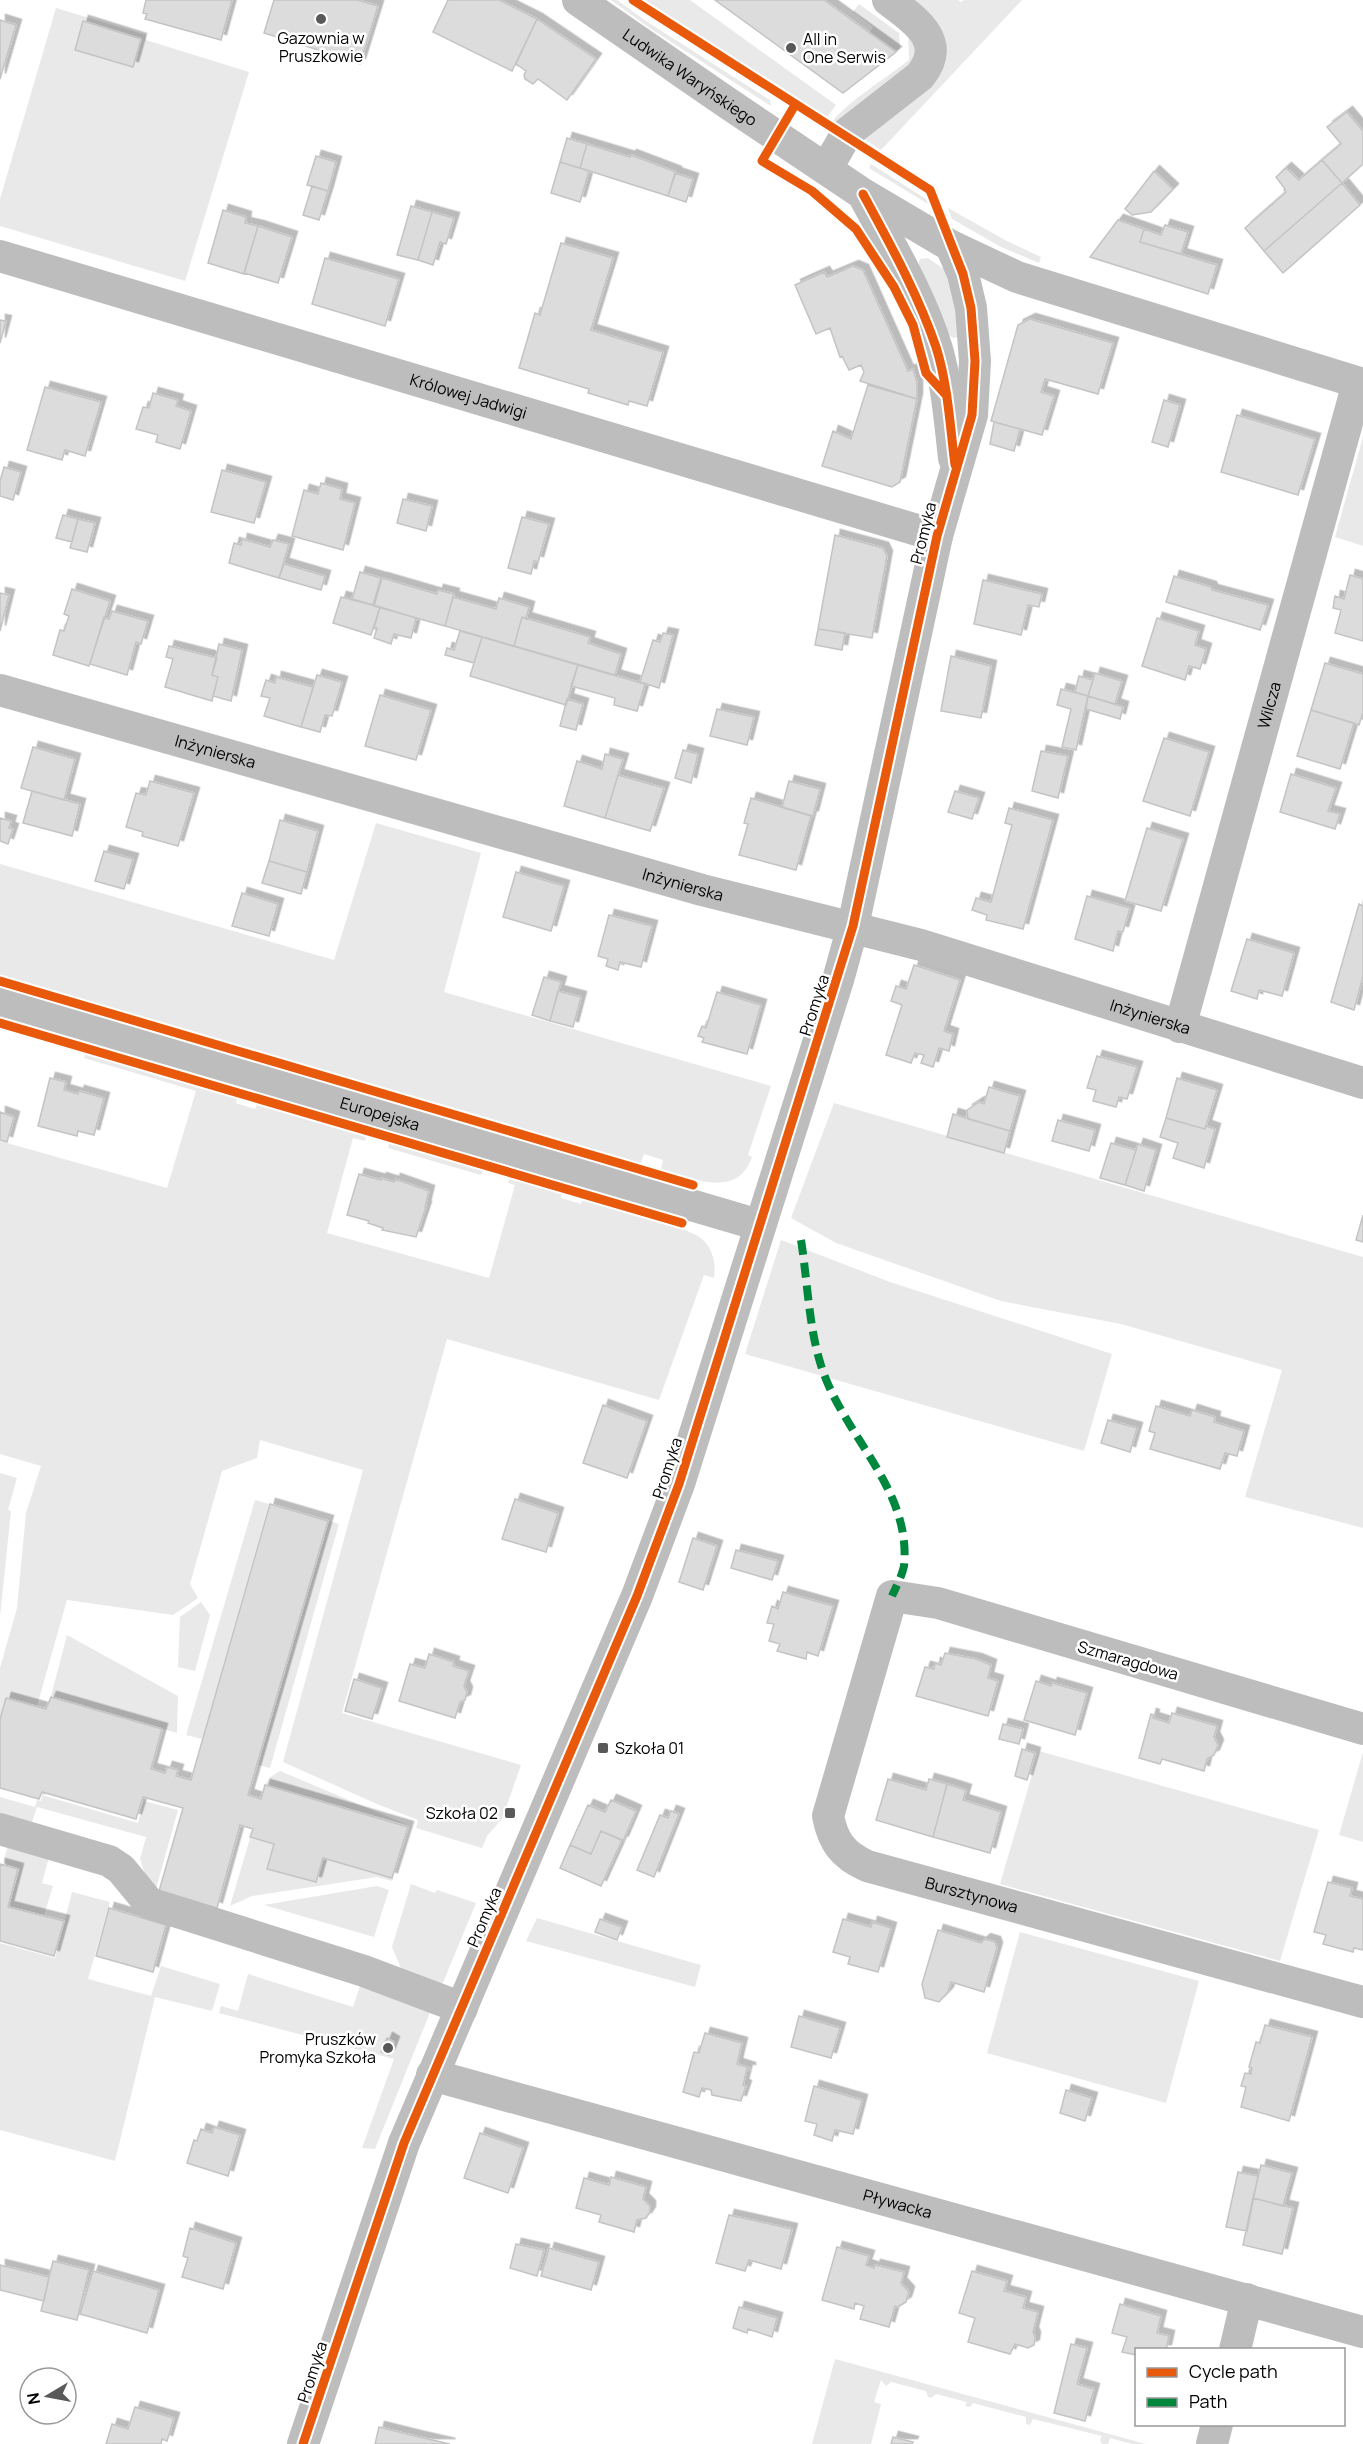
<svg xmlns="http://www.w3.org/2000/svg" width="1363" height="2444" font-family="Manrope,sans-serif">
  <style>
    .green { fill: #e9e9e9 }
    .building { fill: #dcdcdc; stroke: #c4c4c4; stroke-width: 1.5; filter: url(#shadow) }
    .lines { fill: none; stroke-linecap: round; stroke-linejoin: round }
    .minor { stroke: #bdbdbd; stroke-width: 32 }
    .quiet { stroke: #00873e; stroke-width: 8; stroke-dasharray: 15 8; stroke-linecap: butt }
    .cycleway-casing { stroke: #fff; stroke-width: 13 }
    .cycleway { stroke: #e8590c; stroke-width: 9 }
    .poi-dot { fill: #595959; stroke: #fff; stroke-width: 2 }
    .labels { text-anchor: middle; stroke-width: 5; stroke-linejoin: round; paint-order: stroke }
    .poi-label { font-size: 16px; fill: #000; stroke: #fff; text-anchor: start }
    .street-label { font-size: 16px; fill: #000; stroke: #fff }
  </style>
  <defs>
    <filter id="shadow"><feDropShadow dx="5.5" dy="-5.5" stdDeviation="0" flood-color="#0004"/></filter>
  </defs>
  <rect width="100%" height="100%" fill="#fff"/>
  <!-- green -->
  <path class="green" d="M611 0H617L646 21 770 100 771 106 651 29Z
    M645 0H690L836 105 827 117Z
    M910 0H958L961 2 964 0H1022L881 150 861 137 928 83Z
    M859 4 899 33 900 49 897 52 870 32 873 27 853 12Z
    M56 8 146 35V40L249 72 185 281 0 226V199Z
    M908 28 916 40 915 61 839 125 833 121C847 102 889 76 909 60Z
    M871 164 926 199 928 204 869 168Z
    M948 208 1005 240 1041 257 1039 263 1001 247 952 219Z
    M928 258 948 272 961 336 953 338 947 334 918 266 920 259Z
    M1363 437V546L1335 537Z
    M376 823 481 853 444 992 771 1086 748 1155 752 1157C737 1200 692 1178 661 1169L663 1160 644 1154 641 1163 0 975V864L334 960Z
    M86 1054 237 1098 236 1103 255 1109 257 1105 366 1137 365 1141 353 1138 327 1233 489 1278 515 1185 508 1183 510 1178 562 1194 561 1198 581 1204 582 1200C606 1207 686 1225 702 1239 713 1249 716 1263 714 1278L704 1275 659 1400 447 1339 342 1713 521 1765 502 1819 487 1836 482 1848 416 1828 418 1820 377 1804 283 1762 363 1470 260 1440 257 1458 222 1471 190 1584 198 1598 173 1615 67 1600 37 1706 6 1698 0 1717V1668L17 1608 26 1513 41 1466 0 1454V1141L167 1188 196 1091 84 1058Z
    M834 1103 1363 1257V1528L1245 1497 1282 1370 1121 1324 1001 1301 836 1243 791 1218Z
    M389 1143 483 1170 481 1175 388 1148Z
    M781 1240 890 1282 1112 1354 1084 1451 745 1354Z
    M0 1473 17 1478 8 1510 11 1511 0 1617Z
    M255 1500 269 1504 202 1739 186 1735Z
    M329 1521 339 1524 270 1768 258 1765Z
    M201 1602 210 1615 195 1671 178 1667 180 1617Z
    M67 1635 178 1696 177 1733 51 1696Z
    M1039 1751 1319 1830 1280 1961 1000 1884Z
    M1363 1752V1842L1339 1835Z
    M280 1771 408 1825 265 1785 269 1778Z
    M42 1795 138 1823 144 1801 178 1810 154 1896 152 1895 140 1859 146 1837 37 1807 32 1822 0 1821V1797L35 1807 37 1800 41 1801Z
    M250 1838 274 1844 267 1869 315 1882 323 1858 393 1878 392 1881 377 1877 252 1896 230 1906Z
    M9 1842 49 1857 42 1883 53 1886 44 1915 9 1906 20 1869 3 1863Z
    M411 1884 435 1893 437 1890 476 1903 442 1985 402 1971 392 1947Z
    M377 1886 389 1890 374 1937 264 1905Z
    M72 1892 110 1902 88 1979 151 1996 161 1966 220 1984 212 2011 155 1997 115 2161 0 2130V1943L55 1958Z
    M537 1918 701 1965 695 1987 526 1941Z
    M1020 1932 1199 1981 1166 2103 987 2053Z
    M248 1974 353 2007 360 1986 431 2010 375 2149 362 2148 394 2059 219 2013 221 2006 238 2011Z
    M835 2359 1146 2444H1132L1110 2438 1108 2444H1102L1100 2440 1102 2436 1033 2419 1030 2425 1026 2424V2417L973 2403 970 2407 965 2406 967 2402 936 2394 931 2398 928 2397 926 2391 891 2382 886 2386 881 2380 874 2402 881 2404 871 2444H812Z"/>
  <!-- building -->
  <path class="building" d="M146 0H232L221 40 145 19 147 14 143 13Z
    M274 0H358L378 6 360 64 303 45 305 40 295 36 293 42 264 33Z
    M448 0H499L537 19 512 71 433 32Z
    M715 0H824L896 52 843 93Z
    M537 19 596 59 567 100 538 79 533 84 525 79 524 75 526 71 516 64Z
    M0 20 16 25 0 79Z
    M83 21 141 39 133 67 75 50Z
    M1347 112 1363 131V164L1342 183 1322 160 1341 144 1327 127Z
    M567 138 587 144 580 168 560 162Z
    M587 144 630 157 631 155 676 172 668 196 580 168Z
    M316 156 336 162 328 191 307 185Z
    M1322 160 1342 183 1264 251 1245 228 1286 192 1284 190 1285 189 1276 177 1286 168 1299 180Z
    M560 162 589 171 580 202 551 193Z
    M1154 171 1173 189 1151 212 1132 215 1125 209Z
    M675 173 693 179 686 202 668 196Z
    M1342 183 1360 205 1283 273 1264 251Z
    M312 186 328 191 319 220 303 215Z
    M411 206 432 212 418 260 397 255Z
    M223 210 246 217 245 223 258 226 244 274 208 263Z
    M432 212 454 218 446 244 440 242 433 265 418 260Z
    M1118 220 1144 229 1140 242 1217 265 1208 294 1090 257Z
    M1165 225 1188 232 1181 254 1140 242 1144 229 1161 235Z
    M258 226 292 237 278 283 244 273Z
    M561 243 613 258 591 330 663 352 647 406 629 401 628 405 588 393 589 389 519 368 535 313 540 315Z
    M325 258 399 279 385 326 312 304Z
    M853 266 863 270 908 371 913 369 917 383V399L860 381 864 372 861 365 849 370 842 356 840 357 830 328 816 334 795 285 824 272 827 277Z
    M1030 319 1113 343 1098 394 1045 379 1041 392 1054 396 1042 435 991 421 1018 325Z
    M0 320 6 321 0 343Z
    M868 385 917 399 900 482 892 487 822 466 833 431 851 439Z
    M45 387 101 402 85 456 65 450 62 460 27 450Z
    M153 393 178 400 176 406 191 411 180 449 156 442 158 435 136 429 143 407 149 408Z
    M1164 400 1180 405 1168 447 1152 442Z
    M1237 415 1315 439 1298 495 1221 472Z
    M994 422 1020 429 1014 451 990 444Z
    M4 467 21 472 13 500 0 496V481Z
    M222 470 266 482 254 523 211 512Z
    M321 483 342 489 340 499 355 503 343 550 292 536 304 490 318 494Z
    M403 499 432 506 426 531 397 523Z
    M63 515 78 519 72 542 56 538Z
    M522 517 549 524 538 562 534 561 531 574 508 568Z
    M78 519 95 523 87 552 70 548Z
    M835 535 883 548 887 556 872 638 818 629Z
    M242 539 270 547 273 540 289 544 279 578 229 563 234 543 241 545Z
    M284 564 325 576 321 590 279 578Z
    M360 572 381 578 373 605 352 599Z
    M1350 575 1363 579V641L1335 633 1341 610 1333 608 1335 596 1344 599Z
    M1174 576 1211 587 1212 590 1268 605 1260 630 1166 602Z
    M382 578 437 594 438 590 454 594 445 626 374 606Z
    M983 580 1042 594 1039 607 1028 605 1021 635 974 624Z
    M72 589 110 601 89 666 53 655 60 630 64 631 69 616 64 614Z
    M0 593 9 595 0 631Z
    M341 597 380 607 371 635 333 623Z
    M453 597 496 609 499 598 529 607 526 619 522 617 514 646 445 626Z
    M380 607 416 618 411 638 394 634 391 644 374 638 377 628H374Z
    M112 611 148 621 141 644 136 642 127 675 90 664 104 617 109 619Z
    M522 617 590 637 588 643 621 654 615 675 514 646Z
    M1157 618 1199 631 1195 645 1206 649 1200 669 1189 666 1185 680 1142 666Z
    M818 629 845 633 842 650 815 645Z
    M460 631 482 637 474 663 445 655 447 648 454 650Z
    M663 633 673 635 659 688 640 682 653 640 660 642Z
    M482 637 578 665 566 705 470 676Z
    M219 644 242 650 231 701 213 696 218 677 212 675Z
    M169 646 217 658 212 675 218 677 212 701 165 687 173 659 166 657Z
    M951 656 991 666 981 718 941 711Z
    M1325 663 1363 674V712L1359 725 1311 710Z
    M578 665 645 684 637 711 614 705 615 698 571 686Z
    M1095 673 1122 681 1115 704 1088 696Z
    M317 675 342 682 332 716 325 715 320 732 301 727Z
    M1079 676 1093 680 1088 696 1075 692Z
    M276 677 313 687 301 727 264 716 270 698 261 696 266 680 275 683Z
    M1061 689 1088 696 1076 750 1062 747 1071 709 1057 705Z
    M380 695 431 710 416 760 365 746Z
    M1088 696 1123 707 1120 719 1086 709Z
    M567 699 583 704 576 730 560 726Z
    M717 709 754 717 747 745 710 736Z
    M1311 710 1354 723 1340 769 1297 756Z
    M1164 738 1209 752 1190 816 1143 801Z
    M33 747 75 759 64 800 21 788Z
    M683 750 698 754 691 783 675 778Z
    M1041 751 1068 756 1058 798 1032 791Z
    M605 754 623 759 605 818 564 806 577 761 602 769Z
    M1291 774 1336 788 1328 811 1340 814 1335 829 1280 812Z
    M618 775 664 788 650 831 605 818Z
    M150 781 194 793 178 846 142 836 143 832 126 827 136 793 146 795Z
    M789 781 820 789 813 816 782 807Z
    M32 791 80 804 72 836 23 823Z
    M955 791 979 798 972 819 948 812Z
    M751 798 811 816 796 870 739 855 748 824 744 823Z
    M1009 808 1053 820 1023 929 986 920 987 915 972 910 976 898 991 902 1012 825 1005 823Z
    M0 818 11 821 9 828 13 829 8 844 0 841Z
    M280 820 318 831 307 872 269 861Z
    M1147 828 1183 839 1161 911 1125 901Z
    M104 851 133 859 124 889 95 881Z
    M269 861 307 872 301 894 262 883Z
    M516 872 564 886 551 931 503 917Z
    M242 893 278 904 269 936 232 926Z
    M1087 896 1130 908 1123 932 1118 931 1113 951 1075 939Z
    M1359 904 1363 906V976L1354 1010 1331 1002Z
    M609 915 652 926 641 967 620 962 618 970 606 966 608 959 598 956Z
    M1247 939 1294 953 1282 996 1259 990 1257 999 1231 991Z
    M914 965 960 980 944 1031 953 1034 949 1051 939 1048 933 1067 921 1063 924 1055 915 1053 911 1063 886 1055 902 1005 891 1001 896 986 906 989Z
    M544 977 561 982 550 1021 532 1015Z
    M558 991 581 997 573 1027 550 1021Z
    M717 992 761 1005 747 1054 702 1042 704 1038 698 1036 702 1026 706 1028Z
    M1097 1056 1137 1067 1127 1099 1119 1097 1116 1107 1093 1101 1096 1090 1087 1088Z
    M50 1078 66 1082 64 1090 78 1094 79 1091 104 1098 94 1135 78 1131 77 1136 38 1126Z
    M1177 1078 1217 1090 1205 1129 1166 1118Z
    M989 1087 1020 1096 1010 1131 968 1119 967 1110 979 1102 984 1104Z
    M0 1112 14 1117 7 1142 0 1140Z
    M953 1114 1010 1131 1004 1153 947 1137Z
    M1166 1118 1205 1129 1206 1126 1215 1129 1204 1168 1173 1158 1178 1143 1160 1137Z
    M1058 1120 1095 1130 1089 1151 1052 1141Z
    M1111 1143 1136 1150 1125 1185 1100 1178Z
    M1138 1144 1156 1150 1144 1191 1125 1185Z
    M359 1174 381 1180V1178L394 1182 395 1179 429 1191 425 1207H426L416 1237 382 1230 383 1228 368 1223 369 1221 347 1215Z
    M1363 1215V1242L1356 1240Z
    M603 1405 647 1421 627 1478 583 1463Z
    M1156 1406 1190 1416 1192 1410 1215 1417 1214 1422 1244 1431 1237 1456 1225 1453 1220 1469 1150 1449 1155 1433 1149 1431Z
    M1108 1420 1137 1428 1130 1452 1101 1443Z
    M515 1499 558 1513 546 1552 502 1539Z
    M270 1504 328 1521 248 1795 261 1799 265 1785 408 1827 392 1878 323 1858 316 1882 267 1869 274 1844 250 1837 253 1829 240 1825 217 1908 159 1891 183 1808 143 1797 136 1819 42 1792 39 1799 0 1788V1719L6 1698 46 1709 51 1697 162 1729 151 1769 165 1773 167 1767 178 1770 176 1776 191 1780Z
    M693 1538 717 1546 703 1590 679 1582Z
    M736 1550 778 1561 772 1580 731 1568Z
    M783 1592 833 1606 818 1656 807 1652 806 1659 777 1651 780 1644 769 1641 774 1624 767 1623 772 1606 778 1609Z
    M945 1653 976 1659 991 1665 988 1678 998 1681 988 1716 916 1696 925 1667 934 1669 935 1663 941 1665Z
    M429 1654 454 1662 453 1666 469 1671 464 1686 467 1692 465 1700 460 1702 455 1718 399 1701 410 1664 425 1668Z
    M354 1679 382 1688 372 1719 345 1711Z
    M1036 1681 1051 1686 1052 1683 1087 1693 1075 1735 1024 1720Z
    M1172 1713 1217 1726 1214 1737 1218 1745 1214 1755 1207 1759 1204 1771 1162 1759 1160 1764 1139 1758 1151 1714 1154 1715 1153 1718 1169 1723Z
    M1003 1724 1023 1729 1019 1744 999 1739Z
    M1022 1749 1035 1753 1027 1780 1015 1776Z
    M888 1779 926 1790 929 1779 947 1784 933 1837 876 1820Z
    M947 1784 966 1790 963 1800 1001 1812 990 1853 933 1837Z
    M611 1800 636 1811 623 1841 601 1831 591 1854 570 1845 588 1805 605 1812Z
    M671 1811 679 1814 654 1877 637 1870 660 1815 668 1818Z
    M601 1831 622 1840 601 1886 560 1868 570 1845 591 1854Z
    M0 1864 18 1869 8 1907 64 1921 54 1956 0 1941Z
    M1328 1882 1352 1888 1350 1896 1363 1899V1950L1354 1948 1353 1952 1323 1944 1326 1935 1314 1932Z
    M109 1908 166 1925 153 1972 96 1956Z
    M600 1919 622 1927 617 1940 595 1932Z
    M843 1919 871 1927 872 1922 891 1928 878 1972 848 1964 850 1957 833 1952Z
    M938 1930 981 1943 985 1939 995 1942 997 1948 984 1992 951 1982 948 1992 939 2002 925 1998 922 1984Z
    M799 2016 840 2028 831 2058 791 2047Z
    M1265 2025 1312 2037 1289 2121 1241 2107 1246 2087 1241 2086 1245 2073 1251 2074 1252 2068 1249 2067 1256 2042 1260 2043Z
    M705 2033 742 2043 737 2064 750 2068V2070L747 2069 743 2085 746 2086 741 2101 712 2095 711 2090 702 2088 699 2097 683 2092 694 2052 699 2053Z
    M387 2038 394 2042 389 2055 381 2052Z
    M814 2086 862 2100 853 2134 835 2130 832 2141 814 2135 817 2124 805 2121Z
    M1066 2090 1092 2098 1085 2121 1060 2113Z
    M214 2127 240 2135 228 2176 187 2163 194 2140 197 2141 201 2129 212 2133Z
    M480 2133 523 2148 508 2193 464 2178Z
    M1261 2165 1292 2173 1283 2206 1253 2198Z
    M1238 2172 1258 2176 1247 2231 1226 2227Z
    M611 2177 646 2187 643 2199 650 2206V2212L646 2218 637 2220 634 2232 599 2222 601 2215 576 2208 584 2178 609 2185Z
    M1253 2198 1293 2208 1282 2254 1243 2245Z
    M729 2215 792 2229 781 2269 749 2260 745 2271 716 2263Z
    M190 2228 236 2243 223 2289 182 2277 188 2258 183 2256Z
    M516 2244 544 2250 537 2276 510 2268Z
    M837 2247 869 2256 866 2265 874 2268 875 2265 904 2272 901 2283 909 2292 906 2302 898 2307 895 2306 889 2327 860 2319 864 2306 855 2303 854 2309 822 2300Z
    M549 2248 599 2262 591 2290 541 2276Z
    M53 2261 89 2270 77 2320 41 2311Z
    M0 2265 49 2277 44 2301 0 2290Z
    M93 2271 159 2290 147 2333 80 2314Z
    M972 2271 1007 2281 1004 2291 1026 2297 1023 2308 1038 2312 1033 2332 1035 2337 1034 2345 1028 2348 1015 2344 1010 2354 968 2342 975 2318 959 2313Z
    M1120 2304 1161 2316 1157 2333 1169 2336 1166 2350H1136V2355L1122 2352 1127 2337 1112 2333Z
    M739 2307 777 2318 772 2337 748 2329 747 2333 733 2328Z
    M1071 2344 1087 2348 1077 2384 1094 2389 1085 2421 1054 2413Z
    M135 2407 174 2418 167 2441 162 2439 161 2444H106L112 2424 128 2429Z
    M379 2427 415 2436 450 2444H375Z
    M893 2437 913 2442 912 2444H891Z"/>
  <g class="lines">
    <!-- minor -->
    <g class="minor">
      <path id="s1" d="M578 0 726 102 863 194 951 246 1017 277 1363 384"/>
      <path d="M827 168 847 133 920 76C948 41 915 20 888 0"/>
      <path d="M864 196C890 245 921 296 937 349 947 384 950 422 954 458"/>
      <path id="s2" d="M0 256 937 536"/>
      <path id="s3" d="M0 690 702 890 921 945 1363 1083"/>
      <path id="s4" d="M0 1002 759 1225"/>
      <path id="s5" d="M1180 1027 1358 383"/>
      <path id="s6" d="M1363 1729 938 1603 892 1596 828 1816C833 1842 843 1855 867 1866L1363 2002"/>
      <path d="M0 1829 109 1861 121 1869 149 1903 364 1971 462 2008"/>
      <path id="s7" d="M432 2075 1363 2332"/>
      <path d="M1235 2350 1247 2299"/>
      <path d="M303 2444 404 2143 637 1596 679 1484 838 980 853 926 937 536 972 415 975 361 971 308 963 274 951 246"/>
      <path d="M1212 2444 1217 2424"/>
    </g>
    <!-- quiet -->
    <path class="quiet" d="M801 1240C807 1277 809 1327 820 1362 840 1433 912 1487 904 1566 902 1576 896 1587 892 1596"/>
    <defs>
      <path id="cycleway" d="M795 105 762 161 812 191 856 229 894 287 913 325 926 373 947 396
        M863 194C890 244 918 294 936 347 948 385 950 426 955 465
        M0 981 693 1185
        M0 1023 682 1223
        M303 2444 404 2143 637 1596 679 1484 853 926 937 536 972 415 975 361 971 308 963 274 930 190 633 0"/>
    </defs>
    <!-- cycleway casing -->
    <use href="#cycleway" class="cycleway-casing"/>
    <!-- cycleway -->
    <use href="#cycleway" class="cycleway"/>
  </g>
  <!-- markers -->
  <g class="poi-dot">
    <circle cx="321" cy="19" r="6"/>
    <circle cx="791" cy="48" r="6"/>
    <rect x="597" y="1742" width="12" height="12" rx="3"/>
    <rect x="504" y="1807" width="12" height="12" rx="3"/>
    <circle cx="388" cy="2048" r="6"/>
  </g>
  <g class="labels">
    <!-- poi labels -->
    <g class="poi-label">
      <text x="321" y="44" text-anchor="middle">Gazownia w<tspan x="321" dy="18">Pruszkowie</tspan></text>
      <text x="803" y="45">All in<tspan x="803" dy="18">One Serwis</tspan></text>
      <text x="615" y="1754">Szkoła 01</text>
      <text x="498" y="1819" text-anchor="end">Szkoła 02</text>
      <text x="376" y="2045" text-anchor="end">Pruszków<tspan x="376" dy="18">Promyka Szkoła</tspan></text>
    </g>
    <!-- street labels -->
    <g class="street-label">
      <text dy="6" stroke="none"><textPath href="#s1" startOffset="136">Ludwika Waryńskiego</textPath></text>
      <text dy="6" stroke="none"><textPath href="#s2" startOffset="489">Królowej Jadwigi</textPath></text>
      <text transform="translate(923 533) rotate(-76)" y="6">Promyka</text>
      <text dy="6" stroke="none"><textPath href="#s5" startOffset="334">Wilcza</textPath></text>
      <text dy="6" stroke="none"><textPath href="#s3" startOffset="224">Inżynierska</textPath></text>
      <text dy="6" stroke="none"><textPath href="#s3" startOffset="710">Inżynierska</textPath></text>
      <text transform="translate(814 1005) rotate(-72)" y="6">Promyka</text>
      <text dy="6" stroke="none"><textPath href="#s3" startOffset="1196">Inżynierska</textPath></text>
      <text dy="6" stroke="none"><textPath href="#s4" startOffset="396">Europejska</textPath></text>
      <text transform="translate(667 1468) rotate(-72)" y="6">Promyka</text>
      <text transform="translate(1128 1660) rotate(16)" y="6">Szmaragdowa</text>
      <text dy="6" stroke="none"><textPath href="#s6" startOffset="894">Bursztynowa</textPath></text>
      <text transform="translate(484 1917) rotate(-67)" y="6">Promyka</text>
      <text dy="6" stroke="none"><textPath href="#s7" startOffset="483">Pływacka</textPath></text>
      <text transform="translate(312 2372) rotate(-72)" y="6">Promyka</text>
    </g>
  </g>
  <!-- legend -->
  <rect x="1135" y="2348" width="210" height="78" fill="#ffffff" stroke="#999999" stroke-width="1.5"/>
  <rect x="1147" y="2368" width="30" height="9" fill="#e8590c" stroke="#999999" stroke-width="1.5"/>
  <text x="1189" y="2378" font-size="18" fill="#000000">Cycle path</text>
  <rect x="1147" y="2398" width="30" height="9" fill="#00873e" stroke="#999999" stroke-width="1.5"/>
  <text x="1189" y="2408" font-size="18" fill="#000000">Path</text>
  <!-- north arrow -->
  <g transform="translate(48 2396) rotate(260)"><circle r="28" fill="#ffffff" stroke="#999999" stroke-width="1.5"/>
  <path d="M0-4.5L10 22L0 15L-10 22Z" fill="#595959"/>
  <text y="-9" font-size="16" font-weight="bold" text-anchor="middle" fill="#000000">N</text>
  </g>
</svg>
